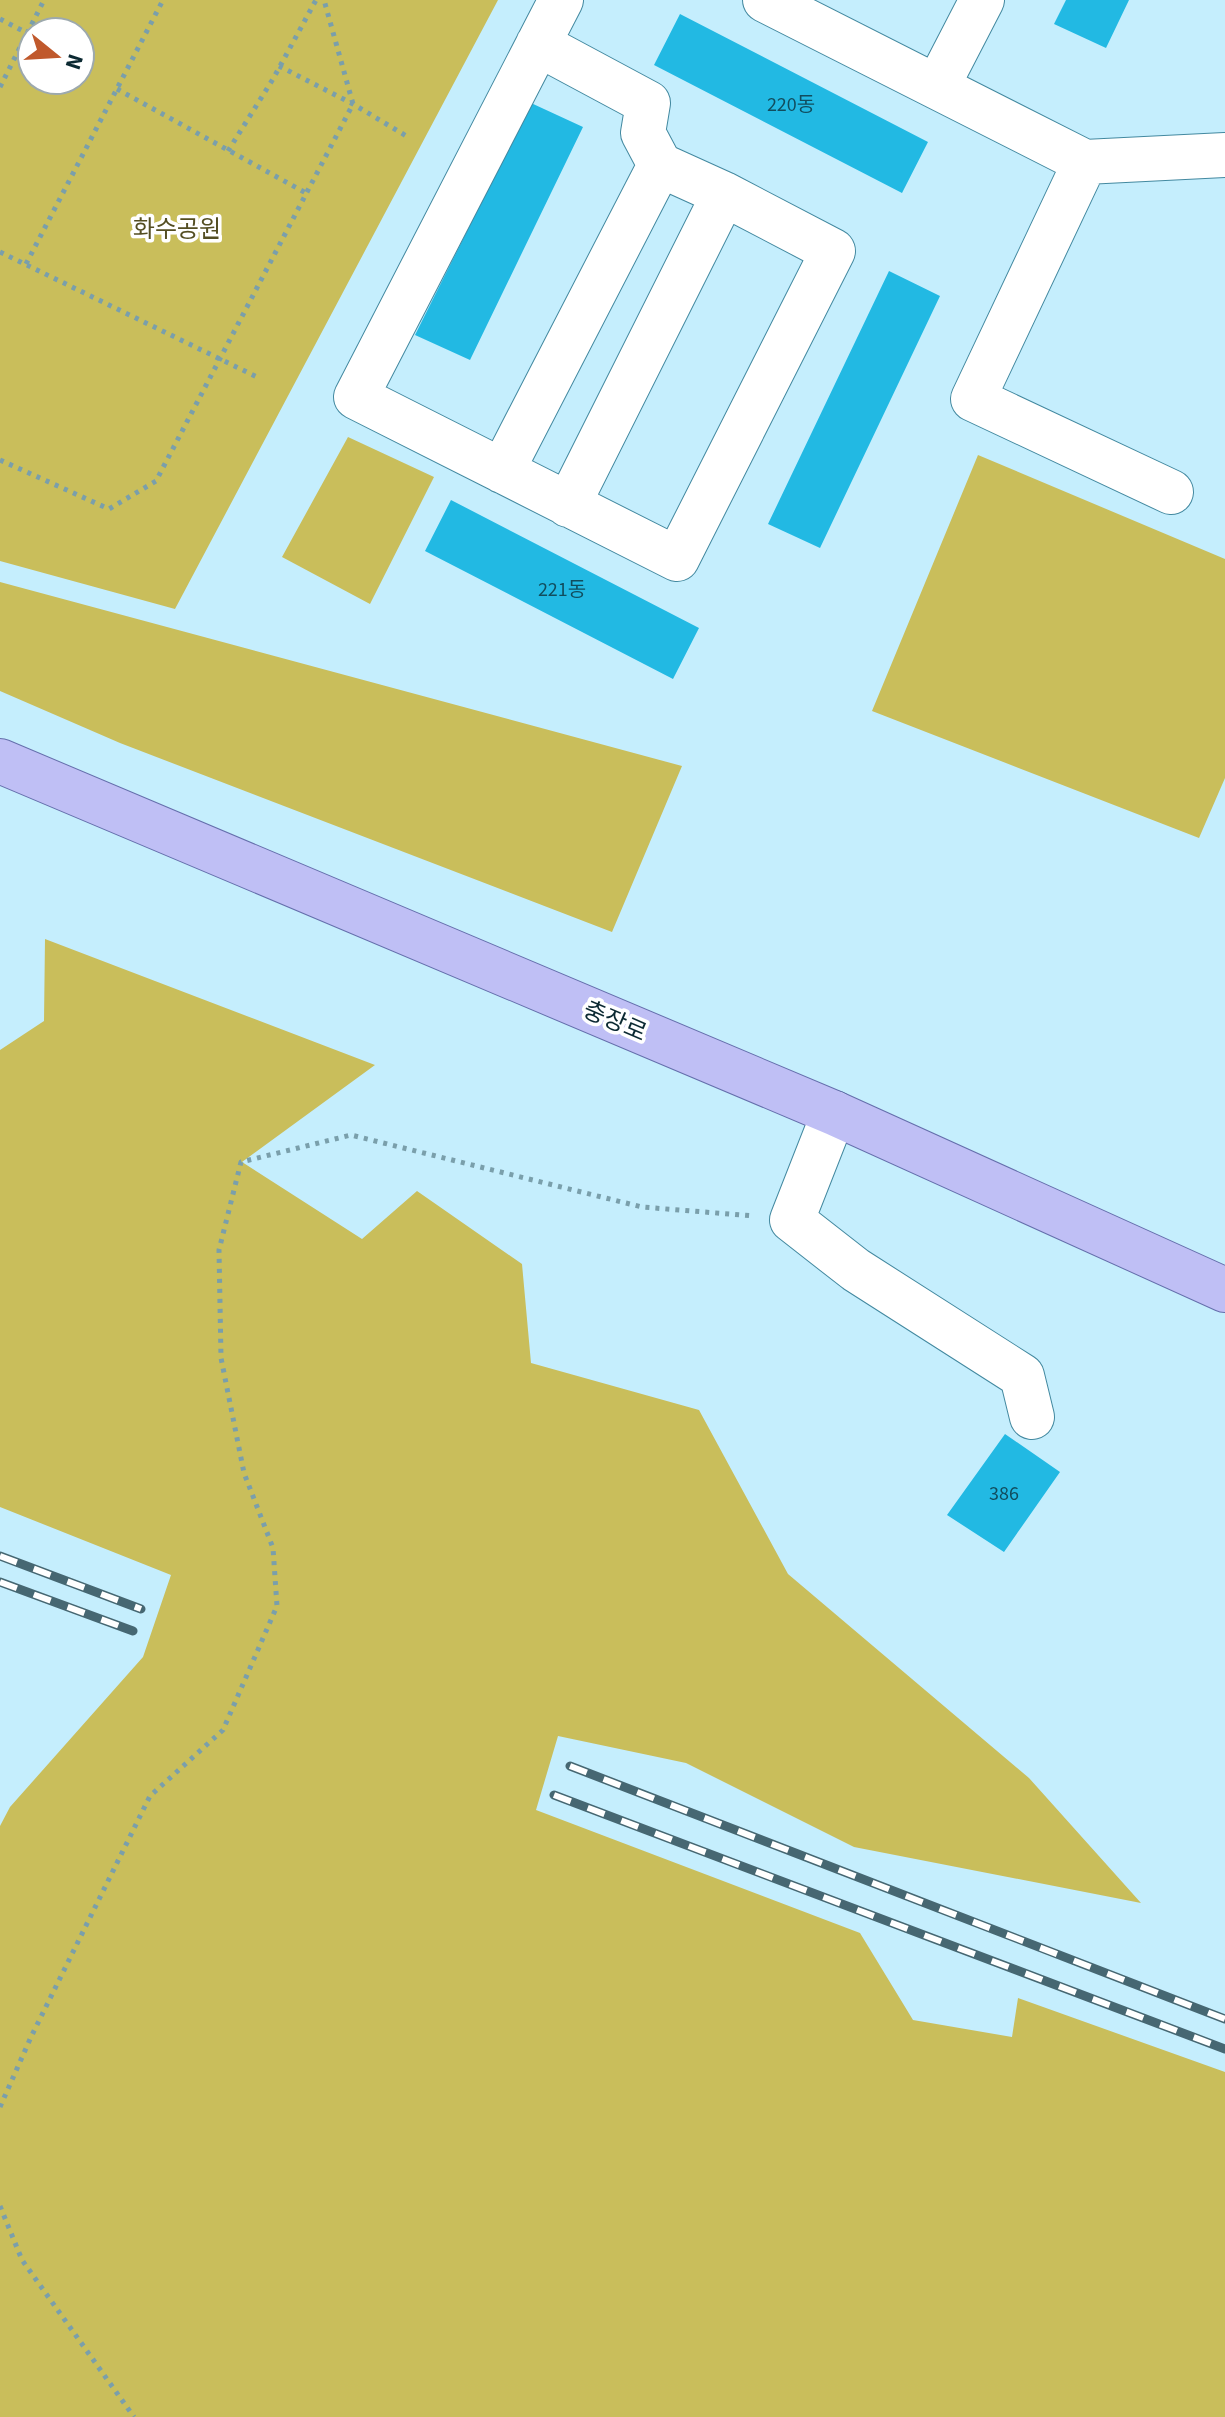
<svg xmlns="http://www.w3.org/2000/svg" width="1225" height="2417" font-family="'Source Sans 3','Noto Sans KR',sans-serif">
  <style>
    .green { fill: #c9be5b; fill-rule: evenodd }
    .building { fill: #22b9e3 }
    .lines { fill: none; stroke-linecap: round; stroke-linejoin: round }
    .minor-casing { stroke: #4389a0; stroke-width: 46 }
    .major-casing { stroke: #656fac; stroke-width: 46 }
    .path { stroke: #7a9fab; stroke-width: 5; stroke-dasharray: 4 6; stroke-linecap: butt }
    .minor { stroke: #fff; stroke-width: 44 }
    .major { stroke: #bfbff5; stroke-width: 44 }
    .rail-casing { stroke: #466772; stroke-width: 9 }
    .rail { stroke: #fff; stroke-width: 6; stroke-dasharray: 18; stroke-linecap: butt }
    .labels { text-anchor: middle; stroke-width: 7; stroke-linejoin: round; paint-order: stroke }
    .number-label { font-size: 20px; fill: #114d5e }
    .park-label { font-size: 24px; fill: #544e22; stroke: #fff }
    .street-label { font-size: 24px; fill: #0b2932; stroke: #fff }
  </style>
  <rect width="100%" height="100%" fill="#c5eefd"/>
  <!-- green -->
  <path class="green" d="M0 0H498L175 609 0 561ZM32 32H80V80H32Z
    M348 437 434 477 370 604 282 557Z
    M978 455 1225 559V778L1199 838 872 711Z
    M0 582 682 766 612 932 120 743 0 691Z
    M45 939 375 1065 242 1162 362 1239 417 1191 522 1264 531 1363 699 1410 788 1574 1029 1778 1141 1903 854 1847 686 1763 558 1736 536 1810 860 1933 913 2020 1012 2037 1018 1998 1225 2072V2417H0V1826L10 1807 143 1657 171 1575 0 1507V1050L44 1021Z"/>
  <!-- building -->
  <path class="building" d="M1066 0H1129L1106 48 1054 24Z
    M680 14 928 142 902 193 654 65Z
    M531 103 583 127 470 360 415 335Z
    M889 271 940 296 820 548 768 524Z
    M451 500 699 628 673 679 425 551Z
    M1005 1434 1060 1472 1004 1552 947 1515Z"/>
  <g class="lines">
    <defs>
      <path id="minor" d="M765 0 1085 162 1225 155
        M538 44 648 103 643 133 660 165 724 194 833 251 677 559 356 397 561 0
        M937 87 982 0
        M1085 162 973 399 1171 492
        M502 471 660 165
        M568 505 724 194
        M834 1113 792 1220 856 1270 1022 1376 1032 1417"/>
      <path id="major" d="M0 761 834 1113 1225 1290"/>
    </defs>
    <!-- minor casing -->
    <use href="#minor" class="minor-casing"/>
    <!-- major casing -->
    <use href="#major" class="major-casing"/>
    <!-- path -->
    <path class="path" d="M0 19 27 33
      M279 66 353 104 408 137
      M0 87 44 0
      M117 89 306 193
      M228 151 273 79 316 0
      M0 252 259 378
      M26 264 163 0
      M0 460 109 509 156 481 353 104 324 0
      M0 2107 31 2037 150 1796 223 1730 277 1606 273 1548 244 1473 221 1358 219 1250 241 1162 351 1135 642 1207 754 1216
      M0 2206 22 2260 134 2417"/>
    <!-- minor -->
    <use href="#minor" class="minor"/>
    <!-- major -->
    <use href="#major" class="major"/>
    <defs>
      <path id="rail" d="M0 1556 141 1609
        M0 1582 133 1631
        M570 1766 1225 2019
        M554 1795 1225 2049"/>
    </defs>
    <!-- rail casing -->
    <use href="#rail" class="rail-casing"/>
    <!-- rail -->
    <use href="#rail" class="rail"/>
  </g>
  <g class="labels">
    <!-- number labels -->
    <g class="number-label">
      <text x="791" y="111">220동</text>
      <text x="562" y="596">221동</text>
      <text x="1004" y="1500">386</text>
    </g>
    <!-- park labels -->
    <g class="park-label">
      <text x="177" y="237">화수공원</text>
    </g>
    <!-- street labels -->
    <g class="street-label">
      <text transform="translate(615 1021) rotate(23)" y="8">충장로</text>
    </g>
  </g>
  <!-- north arrow -->
  <g transform="translate(56 56) rotate(108)"><circle r="38" fill="#ffffff" stroke="#9da9ad" stroke-width="2"/>
  <path d="M0-6L14 30L0 20L-14 30Z" fill="#c0592c"/>
  <text y="-12" font-size="22" font-weight="bold" text-anchor="middle" fill="#0b2932">N</text>
  </g>
</svg>
